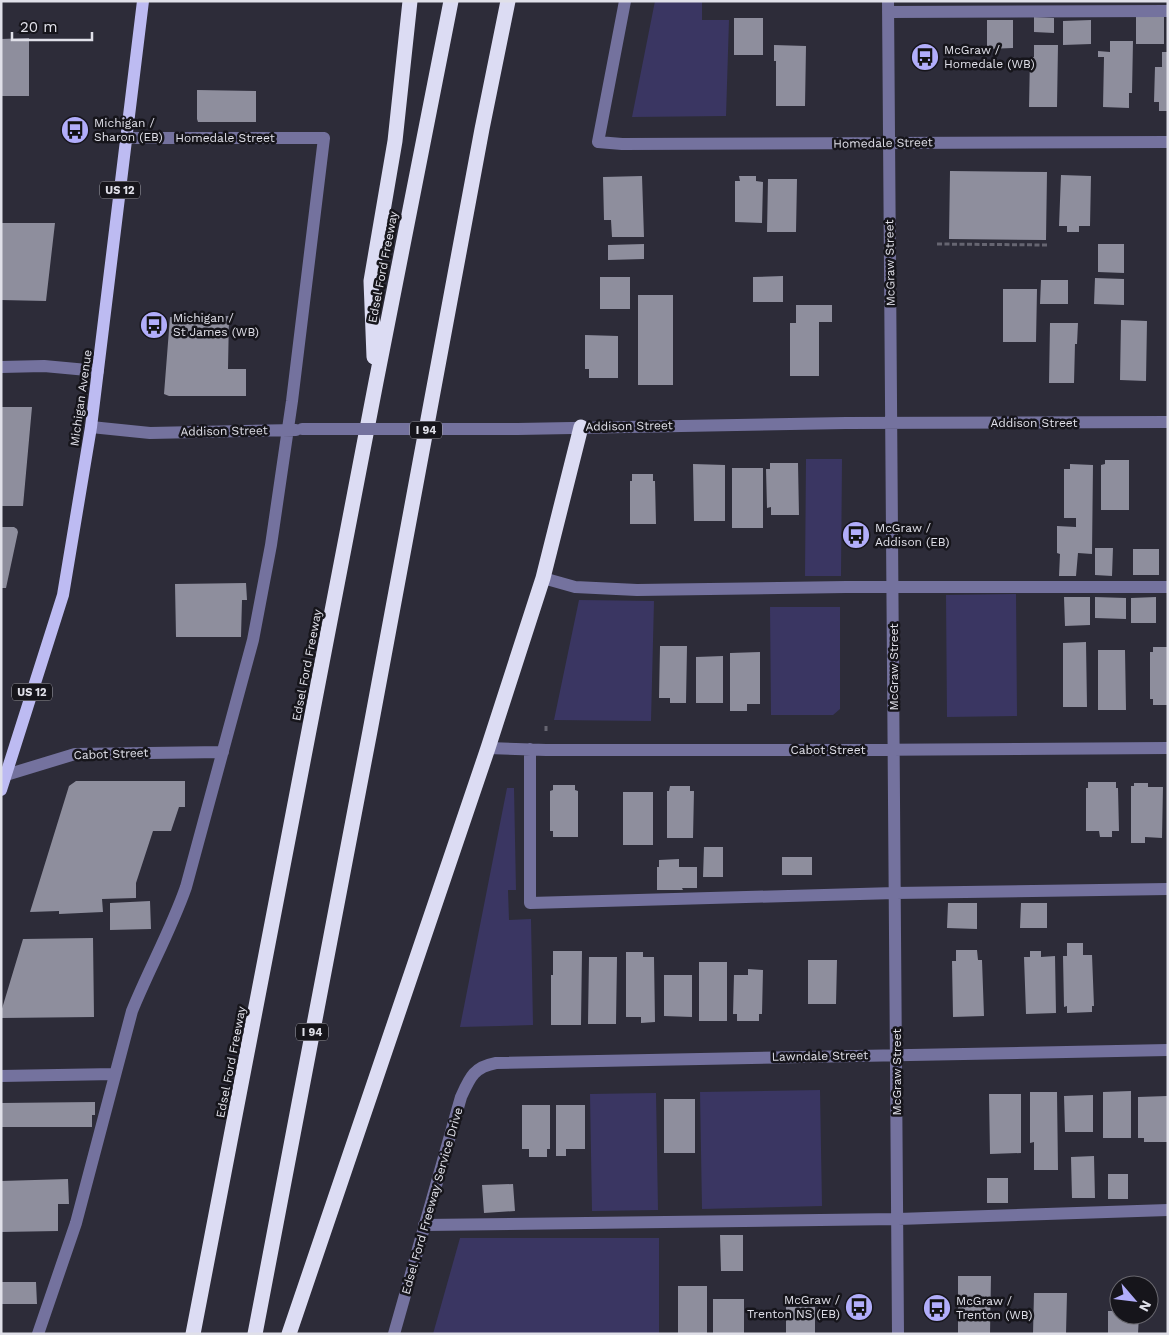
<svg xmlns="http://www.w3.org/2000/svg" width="1169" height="1335" font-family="'Work Sans',sans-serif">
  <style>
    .green { fill: #3a3662 }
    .building { fill: #8e8e9d }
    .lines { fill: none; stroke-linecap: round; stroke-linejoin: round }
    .path { stroke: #666571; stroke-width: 3; stroke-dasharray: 5 2.5; stroke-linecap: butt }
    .minor { stroke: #74729e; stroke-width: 12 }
    .major { stroke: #bdbbf2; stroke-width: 12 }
    .highway { stroke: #dcdcf3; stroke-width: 15 }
    .minor-bridge { stroke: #74729e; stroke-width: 12 }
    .labels { text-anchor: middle; stroke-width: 5; stroke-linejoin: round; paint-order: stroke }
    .shield { fill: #16151b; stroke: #a3a3ab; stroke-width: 1 }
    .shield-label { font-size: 11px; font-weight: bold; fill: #e0e0e9 }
    .poi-label { font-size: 12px; fill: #e0e0e9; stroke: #16151b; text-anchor: start }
    .street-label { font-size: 12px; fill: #e0e0e9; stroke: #16151b }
  </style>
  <rect width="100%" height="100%" fill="#2d2c39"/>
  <!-- green -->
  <path class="green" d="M655 1H702V20H729L726 116 632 117Z
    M806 459H842L841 576H805Z
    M1016 594 1017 716 947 717 946 595Z
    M579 600 654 601 651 721 554 720Z
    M770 607H840V709L833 715H771Z
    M507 788H514L516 890H508L509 920 531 919 533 1025 460 1027Z
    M820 1090 822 1206 702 1209 700 1092Z
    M656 1093 658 1210 592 1211 590 1094Z
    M460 1238H659V1334H433Z"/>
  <!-- building -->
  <path class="building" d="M1034 17 1054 18V33L1034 32Z
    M1136 17H1164V44H1136Z
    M734 18H763V55H734Z
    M987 20H1013V48L987 49Z
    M1091 20V44L1063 45V21Z
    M29 38V96H1V39Z
    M1110 41H1133L1132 93H1129V108L1103 107 1104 57H1098V51L1110 52Z
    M774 45 806 46 805 106H776V61H774Z
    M1034 45H1058L1057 107H1029L1030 57H1034Z
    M1162 52H1168V111H1159V102H1154L1155 67H1162Z
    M197 90 256 91V122H198L197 119Z
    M950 171 1047 172 1046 240 949 239Z
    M1061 175 1091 176 1090 226H1079V232H1067V226H1059Z
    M642 176 644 237H612L611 220H604L603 177Z
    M739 176H756V181L763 182 762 223 735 222V181H740Z
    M768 179H797L796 232H767Z
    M1 223H55L46 301 1 300Z
    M644 244V259L608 260V245Z
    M1098 244H1124V273L1098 272Z
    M783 276V302H753V277Z
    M600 277H630V309H600Z
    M1095 278 1124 279V305L1094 304Z
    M1041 280H1068V304H1040Z
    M1003 289H1037L1036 342H1003Z
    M638 295H673V385H638Z
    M796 305H832V322H819V376H790V323H796Z
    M229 316 228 369H246V396H169L164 394 170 317Z
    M1121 320 1147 321 1146 381 1120 380Z
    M1050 323H1078L1077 344H1075L1074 383H1049Z
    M585 335 618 336V378H589V369H585Z
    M1 407H32L23 506H1Z
    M1105 460H1129V510H1101V465L1105 464Z
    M770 463H798L799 515H771V507L767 508 766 469H770Z
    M693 464 725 465V521H694Z
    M1070 464 1093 465 1092 554 1078 553 1076 576H1059L1060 554 1057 553V526L1076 527V518H1064V469H1070Z
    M732 468H763V528H732Z
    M632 474H653V481H655L656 524H630V481H632Z
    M1 527H14L17 529 18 532 6 588H1Z
    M1095 548H1113L1112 576 1095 575Z
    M1133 549H1159V575H1133Z
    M246 583 247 600H242L241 637H176L175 584Z
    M1064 597H1090V625L1065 626Z
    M1095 597 1126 598V619L1095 618Z
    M1156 597V623H1131V598Z
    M1086 642 1087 707H1063V643Z
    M660 646H687L686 703H670V698H659Z
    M1153 647H1168V705H1153V699H1150V652H1153Z
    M1098 650H1125L1126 710H1098Z
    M760 652V704H747V711H730V653Z
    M723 656V703H696V657Z
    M76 781H185V807H179L171 831H153L136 883V898L102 899 103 912 59 914V911L30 912 69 786Z
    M1088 782H1116V788H1118L1119 831H1112V837H1100L1099 831H1086V788H1088Z
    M1134 783H1148V787H1163L1162 838 1145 837V843H1131V786H1134Z
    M553 785H575V790L578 791V837H553V831H550V791L553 790Z
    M670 786H690V791H694L693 838H667V791H669Z
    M623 792H653V845H623Z
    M704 847H723V877H703Z
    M782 857H812V875H782Z
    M679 859V867H697V888H682L683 890H657V867H659V860Z
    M150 901 151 929 110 930V903Z
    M948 903H977V929L947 928Z
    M1021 903H1047V928H1020Z
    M93 938 94 1017 1 1018V1012L23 939Z
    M1067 943H1083V955H1092L1094 1006H1092V1012L1067 1013V1006L1064 1007 1063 956H1067Z
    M956 950H977L978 960H982L984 1016 953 1017 952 961H956Z
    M553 951H582L581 1025H551V975H553Z
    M1030 951H1041V957L1055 956 1056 1013 1026 1014 1024 957H1030Z
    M626 952H643V957H654L655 1022 641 1023V1017H626Z
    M589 957H617L616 1024H588Z
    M808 960H837L836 1004H808Z
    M699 962H727V1021H699Z
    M748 969 763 970 762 1014H759V1021H737V1014H733L734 975H748Z
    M664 975H692V1017L664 1016Z
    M1131 1091V1138H1103V1092Z
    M1030 1092H1057L1058 1170H1034V1142L1030 1143Z
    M989 1094H1021V1153L990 1154Z
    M1093 1095V1132H1065L1064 1096Z
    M1167 1096V1142H1144V1138H1138V1097Z
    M664 1099H695V1153H664Z
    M95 1102V1115H92V1127H1V1103Z
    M522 1105H550V1149H547V1157H529V1149H522Z
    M556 1105H585V1149H566V1156H556Z
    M1094 1156 1095 1198H1072L1071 1157Z
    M1108 1174H1128V1199H1108Z
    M987 1178H1008V1203H987Z
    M68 1179 69 1204H58V1231L1 1232V1181Z
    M513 1184 515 1211 484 1213 482 1185Z
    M720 1235H743V1271H721Z
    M958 1276H991L990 1334H958Z
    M1 1282H36L37 1304H1Z
    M678 1286H707V1334H678Z
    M1034 1293H1067L1066 1334H1033Z
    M713 1299H744V1334H713Z
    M786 1307H815V1334H786Z
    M1108 1311H1119V1315H1139L1138 1334H1108Z"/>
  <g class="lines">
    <!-- path -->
    <path class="path" d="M937 244 1048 245
      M546 731V724"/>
    <!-- minor -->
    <path class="minor" d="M625 1 598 142 622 144 1168 142
      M888 1 898 1334
      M888 12 1168 11
      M1 367 44 366 98 371
      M91 427 150 433 296 430
      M517 429 846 423 1168 422
      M543 578 575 587 637 590 846 587H1168
      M488 748 546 750H848L1168 748
      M530 749V903L895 893 1168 889
      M1 775H6L75 754 223 752
      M1 1076 115 1074
      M424 1225 898 1219 1168 1210
      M38 1334 76 1223 132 1011C149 969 171 930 186 887L253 640 271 545 292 401 324 138H126
      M394 1334 461 1097C470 1077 474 1067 496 1063L1168 1050"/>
    <!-- major -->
    <path class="major" d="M1 790 63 595 91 427 143 1"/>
    <!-- highway -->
    <path class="highway" d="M374 357 371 281 395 141 410 1
      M193 1334 376 382 451 1
      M255 1334 370 731 482 129 508 1
      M289 1334 488 748 543 578 581 427"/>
    <!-- minor-bridge -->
    <path class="minor-bridge" d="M302 429H517"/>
  </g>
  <!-- icons -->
  <defs>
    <symbol id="bus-disc" viewBox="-11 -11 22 22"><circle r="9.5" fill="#b1adfa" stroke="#16151b"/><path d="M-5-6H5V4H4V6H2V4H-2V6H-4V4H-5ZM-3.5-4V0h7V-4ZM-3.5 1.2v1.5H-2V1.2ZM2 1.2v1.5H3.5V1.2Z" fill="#111"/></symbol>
  </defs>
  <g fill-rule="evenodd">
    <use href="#bus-disc" x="909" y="41" width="32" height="32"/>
    <use href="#bus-disc" x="59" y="114" width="32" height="32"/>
    <use href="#bus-disc" x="138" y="309" width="32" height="32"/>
    <use href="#bus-disc" x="840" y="519" width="32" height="32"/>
    <use href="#bus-disc" x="843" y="1291" width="32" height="32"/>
    <use href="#bus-disc" x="921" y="1292" width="32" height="32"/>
  </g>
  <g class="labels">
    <!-- shield labels -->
    <g class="shield">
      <rect x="100" y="181.5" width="40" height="17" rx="4"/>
      <rect x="410" y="421.5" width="32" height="17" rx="4"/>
      <rect x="12" y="683.5" width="40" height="17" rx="4"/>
      <rect x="296" y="1023.5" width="32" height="17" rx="4"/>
    </g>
    <g class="shield-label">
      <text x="120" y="194">US 12</text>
      <text x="426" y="434">I 94</text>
      <text x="32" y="696">US 12</text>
      <text x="312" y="1036">I 94</text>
    </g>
    <!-- poi labels -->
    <g class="poi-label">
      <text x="944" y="54">McGraw /<tspan x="944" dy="14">Homedale (WB)</tspan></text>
      <text x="94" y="127">Michigan /<tspan x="94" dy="14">Sharon (EB)</tspan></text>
      <text x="173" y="322">Michigan /<tspan x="173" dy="14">St James (WB)</tspan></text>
      <text x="875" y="532">McGraw /<tspan x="875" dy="14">Addison (EB)</tspan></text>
      <text x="840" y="1304" text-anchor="end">McGraw /<tspan x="840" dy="14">Trenton NS (EB)</tspan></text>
      <text x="956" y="1305">McGraw /<tspan x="956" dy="14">Trenton (WB)</tspan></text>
    </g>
    <!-- street labels -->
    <g class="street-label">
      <text x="225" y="142">Homedale Street</text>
      <text transform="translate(883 143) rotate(-1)" y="4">Homedale Street</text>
      <text transform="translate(890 263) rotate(-91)" y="4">McGraw Street</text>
      <text transform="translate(383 267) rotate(-79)" y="4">Edsel Ford Freeway</text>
      <text transform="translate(81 398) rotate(-82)" y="4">Michigan Avenue</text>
      <text x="1034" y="427">Addison Street</text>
      <text transform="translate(629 426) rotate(-1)" y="4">Addison Street</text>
      <text transform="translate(224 431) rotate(-1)" y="4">Addison Street</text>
      <text transform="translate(307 665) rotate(-79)" y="4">Edsel Ford Freeway</text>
      <text transform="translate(894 667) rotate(-90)" y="4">McGraw Street</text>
      <text x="828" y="754">Cabot Street</text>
      <text transform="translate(111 754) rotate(-2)" y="4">Cabot Street</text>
      <text transform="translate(820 1056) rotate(-1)" y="4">Lawndale Street</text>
      <text transform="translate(231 1062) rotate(-79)" y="4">Edsel Ford Freeway</text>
      <text transform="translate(897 1072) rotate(-90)" y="4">McGraw Street</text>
      <text transform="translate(432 1201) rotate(-74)" y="4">Edsel Ford Freeway Service Drive</text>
    </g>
  </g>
  <!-- border -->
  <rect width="1169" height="1335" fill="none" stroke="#e0e0e9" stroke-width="5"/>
  <!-- north arrow -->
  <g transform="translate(1134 1300) rotate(118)"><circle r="24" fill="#16151b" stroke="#67666d"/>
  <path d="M0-4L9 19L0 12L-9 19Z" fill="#b1adfa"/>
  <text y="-8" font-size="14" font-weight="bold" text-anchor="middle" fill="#e0e0e9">N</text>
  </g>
  <!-- scale -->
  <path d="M12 32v8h80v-8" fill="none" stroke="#e0e0e9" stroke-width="2.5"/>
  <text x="20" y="32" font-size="15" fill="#e0e0e9" stroke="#16151b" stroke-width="4" paint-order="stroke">20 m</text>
</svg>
